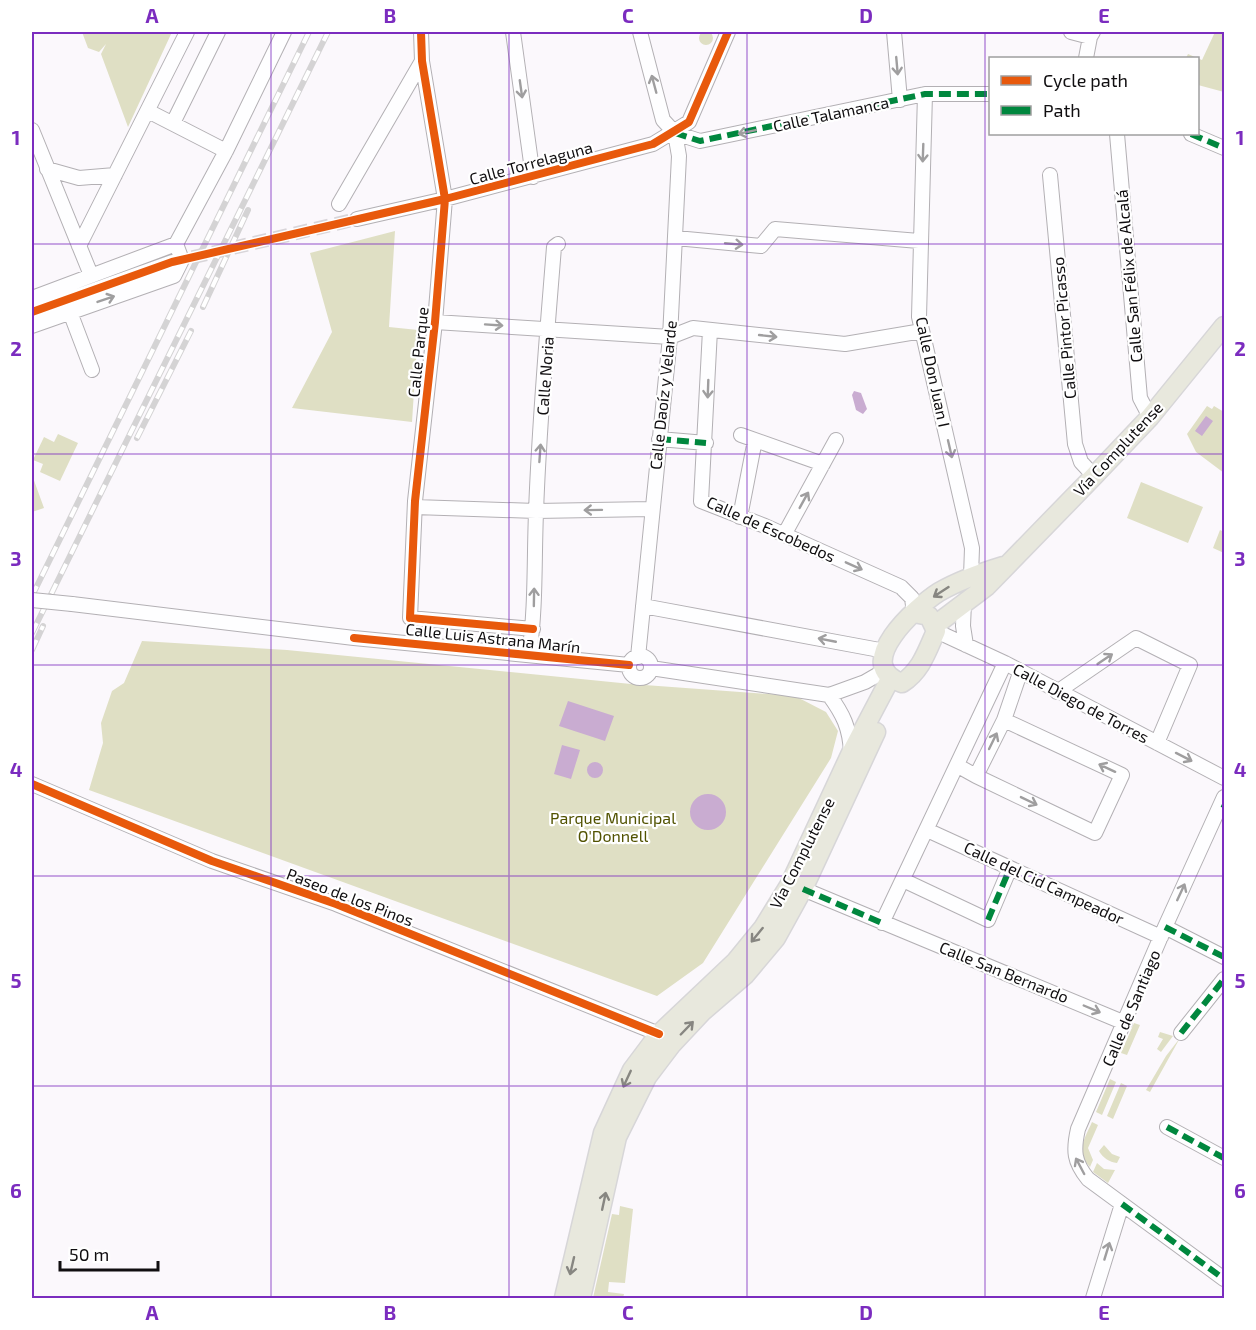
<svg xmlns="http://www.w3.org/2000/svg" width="1256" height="1330" font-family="'Exo 2',sans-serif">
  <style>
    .green { fill: #dfdfc4 }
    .water { fill: #c9acd1 }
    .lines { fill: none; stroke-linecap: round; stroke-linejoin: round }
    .minor-tunnel { stroke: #d8d5d9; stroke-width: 14; stroke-dasharray: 14 7; stroke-linecap: butt }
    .minor-casing { stroke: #b3b0b4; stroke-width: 16 }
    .major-casing { stroke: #d7d6d8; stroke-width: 21 }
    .minor { stroke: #fefeff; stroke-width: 14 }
    .major { stroke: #e8e8dd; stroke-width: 18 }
    .rail-casing { stroke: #d4d3d4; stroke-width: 6 }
    .rail { stroke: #fff; stroke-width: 4; stroke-dasharray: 11; stroke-linecap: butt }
    .minor-bridge-casing { stroke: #b3b0b4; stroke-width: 16; stroke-linecap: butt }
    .minor-bridge { stroke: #fefeff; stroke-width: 14 }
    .quiet { stroke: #00873e; stroke-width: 6; stroke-dasharray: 12 6; stroke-linecap: butt }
    .cycleway-casing { stroke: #fff; stroke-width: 11 }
    .cycleway { stroke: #e8590c; stroke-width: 8 }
    .oneway { stroke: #9f9e9f }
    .oneway2 { stroke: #878681 }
    .grid { fill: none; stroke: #7b2cbf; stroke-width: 1.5; stroke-opacity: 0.55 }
    .labels { text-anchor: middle; stroke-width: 4.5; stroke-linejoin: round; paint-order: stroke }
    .street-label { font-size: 16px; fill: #100e10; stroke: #fff }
    .park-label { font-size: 16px; fill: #515200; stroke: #fff }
    .neatline { fill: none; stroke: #7b2cbf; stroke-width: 2 }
    .grid-label { font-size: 20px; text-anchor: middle; font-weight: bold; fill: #7b2cbf }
  </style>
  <rect width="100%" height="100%" fill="#fbf8fc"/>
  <!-- green -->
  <path class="green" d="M699 38a7 7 0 1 1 14 0a7 7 0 1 1-14 0Z
    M82 32H172L128 127 101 54 106 44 99 52 88 48Z
    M1215 32H1224V92L1198 85V58H1186L1188 54 1202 60Z
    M395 231 389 327 418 330 412 422 292 408 332 332 310 253Z
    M1207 406 1212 409 1214 406 1224 412V473L1196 452 1187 434Z
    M58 434 78 443 60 481 40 472 43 464 33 460 44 437 54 442Z
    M32 475 44 508 32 512Z
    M1141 482 1203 507 1188 543 1127 518Z
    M1220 530 1224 532V553L1213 548Z
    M142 641 287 650 631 684 795 696 826 712 838 731 831 758 703 963 657 996 89 790 103 743 101 723 112 691 124 683Z
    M1134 1023 1140 1025 1127 1055 1121 1053Z
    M1160 1032 1173 1036 1161 1052 1157 1049 1163 1039 1158 1037Z
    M1180 1038 1150 1092 1146 1090 1166 1056Z
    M1110 1079 1116 1082 1102 1115 1096 1112Z
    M1121 1083 1127 1086 1113 1119 1107 1116Z
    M1092 1122 1098 1125 1088 1148 1093 1160 1090 1167C1075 1152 1085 1138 1092 1122Z
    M1104 1145 1112 1154 1120 1157 1117 1163C1109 1162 1103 1158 1099 1151Z
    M1097 1163 1104 1169 1115 1170 1108 1183 1093 1172Z
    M620 1206 633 1209 625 1283 609 1282 608 1292 624 1294 623 1298H593L612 1214 619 1215Z"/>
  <!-- water -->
  <path class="water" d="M854 391 861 393 867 409 863 414 856 410 852 395Z
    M1206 416 1213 421 1202 436 1195 431Z
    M568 701 614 716 605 741 559 726Z
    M562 745 580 750 571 779 554 774Z
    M587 770a8 8 0 1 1 16 0a8 8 0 1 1-16 0Z
    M690 812a18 18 0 1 1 36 0a18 18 0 1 1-36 0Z"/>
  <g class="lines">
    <!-- minor-tunnel -->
    <path class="minor-tunnel" d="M172 262 357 219"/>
    <defs>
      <path id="minor" d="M421 32 422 61 445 199 435 322 415 501 410 618 533 629
        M513 32 533 177
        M640 32 663 120 675 133 700 141 925 94H990
        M894 32 900 100
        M1071 32 1090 37 1093 32
        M1086 58 1090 37
        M925 94 919 317 972 548 971 576
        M148 111 226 151
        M173 123 218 32
        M32 130 91 275
        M1117 134 1140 398 1150 417
        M1191 134 1224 148
        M47 169 79 178 115 175
        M1050 175 1075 444 1081 462 1094 476
        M339 204 422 61
        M357 219 445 199 653 144 689 122 728 32
        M676 238 761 246 775 229 919 241
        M176 244 226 151 284 32
        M79 246 187 32
        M32 298 176 244
        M32 312 172 262
        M70 312 92 370
        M435 322 670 337 693 328 845 344 922 331
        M32 326 174 276 182 260 176 244
        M710 330 701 501 765 526 901 587 912 598 914 613
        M741 435 823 464
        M659 439 706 443
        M415 507 536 511 651 509
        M740 517 755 440
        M784 535 836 440
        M964 603 963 626 966 645
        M72 604 354 638 629 665
        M643 606 885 651
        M936 631 1005 663 1224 778
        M529 655C536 608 534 560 536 513 539 424 547 335 554 247L558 244
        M629 667a11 11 0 1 1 22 0a11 11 0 1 1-22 0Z
        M638 657 670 337 679 156 675 133
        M651 668 829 695 865 682 884 671
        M1057 692 1136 638 1190 665 1157 743
        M829 695C843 714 850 728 851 753
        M958 766 976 776 1004 720 1020 673
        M976 776 1095 833 1122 775 1004 720
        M32 784 212 861 336 904 659 1034
        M1224 797 1165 927 1078 1129C1073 1151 1074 1162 1088 1179L1224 1279
        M927 830 1161 937
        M903 880 988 920 1010 868
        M803 889 1125 1023
        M882 923 1005 663
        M1165 927 1224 957
        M1181 1033 1224 979
        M1167 1127 1224 1158
        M1093 1298 1122 1204"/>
      <path id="major" d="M914 613 929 616 936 631C927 651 921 671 902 683 850 665 917 606 939 592 960 580 980 573 1003 566
        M934 626 987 586 1094 476 1150 417 1224 326
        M564 1298 603 1133 632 1070 659 1034 736 961 763 928 790 884 851 753 890 679
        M581 1298 617 1137 647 1077 672 1044 702 1012 745 975 776 938 803 889 876 732"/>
    </defs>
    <!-- minor casing -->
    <use href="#minor" class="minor-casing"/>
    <!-- major casing -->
    <use href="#major" class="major-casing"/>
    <!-- minor -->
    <use href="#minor" class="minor"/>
    <!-- major -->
    <use href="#major" class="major"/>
    <defs>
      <path id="rail" d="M203 307 248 210
        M137 438 191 331
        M32 596 309 32
        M32 633 328 32
        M32 650 43 626"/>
    </defs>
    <!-- rail casing -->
    <use href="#rail" class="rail-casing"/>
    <!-- rail -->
    <use href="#rail" class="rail"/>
    <defs>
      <path id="minor-bridge" d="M32 600 72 604"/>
    </defs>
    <!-- minor-bridge casing -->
    <use href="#minor-bridge" class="minor-bridge-casing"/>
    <!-- minor-bridge -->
    <use href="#minor-bridge" class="minor-bridge"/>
    <!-- quiet -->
    <path class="quiet" d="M675 133 700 141 925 94H990
      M1191 134 1224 148
      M659 439 706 443
      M1222 804 1224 805
      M803 889 882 923
      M988 920 1010 868
      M1165 927 1224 957
      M1181 1033 1224 979
      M1167 1127 1224 1158
      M1122 1204 1224 1279"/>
    <defs>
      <path id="cycleway" d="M421 32 422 61 445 199 435 322 415 501 410 618 533 629
        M32 312 172 262 445 199 653 144 689 122 728 32
        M354 638 629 665
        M32 784 212 861 336 904 659 1034"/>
    </defs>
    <!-- cycleway casing -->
    <use href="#cycleway" class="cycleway-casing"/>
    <!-- cycleway -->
    <use href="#cycleway" class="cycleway"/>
  </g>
  <!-- one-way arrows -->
  <defs><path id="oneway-shaft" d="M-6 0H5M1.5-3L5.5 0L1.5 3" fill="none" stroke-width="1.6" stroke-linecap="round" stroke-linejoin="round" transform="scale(1.5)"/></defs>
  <g class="oneway">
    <use href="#oneway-shaft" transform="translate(897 66) rotate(85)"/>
    <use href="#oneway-shaft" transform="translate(654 84) rotate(-105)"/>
    <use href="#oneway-shaft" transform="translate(521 89) rotate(82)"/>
    <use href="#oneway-shaft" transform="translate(747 132) rotate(168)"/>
    <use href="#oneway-shaft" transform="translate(923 153) rotate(92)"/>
    <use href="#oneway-shaft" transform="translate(734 244) rotate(5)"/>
    <use href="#oneway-shaft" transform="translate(106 299) rotate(-19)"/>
    <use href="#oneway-shaft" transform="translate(494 325) rotate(4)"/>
    <use href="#oneway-shaft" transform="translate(768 336) rotate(6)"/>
    <use href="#oneway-shaft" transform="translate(708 389) rotate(92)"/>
    <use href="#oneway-shaft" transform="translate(950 449) rotate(77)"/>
    <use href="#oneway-shaft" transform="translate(540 453) rotate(-86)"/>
    <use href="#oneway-shaft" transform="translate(804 500) rotate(-61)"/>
    <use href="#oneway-shaft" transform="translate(593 510) rotate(179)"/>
    <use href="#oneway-shaft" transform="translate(854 566) rotate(24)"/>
    <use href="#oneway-shaft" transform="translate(534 597) rotate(-89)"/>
    <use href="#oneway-shaft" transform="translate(827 640) rotate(-169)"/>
    <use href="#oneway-shaft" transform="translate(1105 659) rotate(-34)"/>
    <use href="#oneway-shaft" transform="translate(993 741) rotate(-64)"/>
    <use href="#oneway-shaft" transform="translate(1184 757) rotate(27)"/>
    <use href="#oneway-shaft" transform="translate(1107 768) rotate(-155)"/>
    <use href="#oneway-shaft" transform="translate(1029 801) rotate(26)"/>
    <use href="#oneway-shaft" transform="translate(1181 892) rotate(-65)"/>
    <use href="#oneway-shaft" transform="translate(1092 1009) rotate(23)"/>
    <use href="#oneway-shaft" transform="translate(1080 1166) rotate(-118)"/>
    <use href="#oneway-shaft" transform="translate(1107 1251) rotate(-73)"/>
  </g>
  <g class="oneway2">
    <use href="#oneway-shaft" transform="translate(941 592) rotate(147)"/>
    <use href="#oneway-shaft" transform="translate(757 935) rotate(129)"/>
    <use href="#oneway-shaft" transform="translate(687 1028) rotate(-46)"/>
    <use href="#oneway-shaft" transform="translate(627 1079) rotate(115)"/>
    <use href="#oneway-shaft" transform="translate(604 1201) rotate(-78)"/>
    <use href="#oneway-shaft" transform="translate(572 1266) rotate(103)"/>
  </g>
  <!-- grid -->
  <path class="grid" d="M271 32V1298M509 32V1298M747 32V1298M985 32V1298M32 244H1224M32 454H1224M32 665H1224M32 876H1224M32 1086H1224"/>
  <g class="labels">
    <!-- street labels -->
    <g class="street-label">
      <text transform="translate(831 114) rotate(-12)" y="6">Calle Talamanca</text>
      <text transform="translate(531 163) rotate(-15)" y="6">Calle Torrelaguna</text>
      <text transform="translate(1129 276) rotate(-95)" y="6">Calle San Félix de Alcalá</text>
      <text transform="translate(1064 328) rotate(-95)" y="6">Calle Pintor Picasso</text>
      <text transform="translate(418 352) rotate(-84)" y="6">Calle Parque</text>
      <text transform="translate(933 372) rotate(78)" y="6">Calle Don Juan I</text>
      <text transform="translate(545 376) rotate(-86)" y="6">Calle Noria</text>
      <text transform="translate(663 395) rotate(-84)" y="6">Calle Daoíz y Velarde</text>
      <text transform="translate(1118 449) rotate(-47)" y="6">Vía Complutense</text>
      <text transform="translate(771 529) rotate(24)" y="6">Calle de Escobedos</text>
      <text transform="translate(493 638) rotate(6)" y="6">Calle Luis Astrana Marín</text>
      <text transform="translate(1081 703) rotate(28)" y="6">Calle Diego de Torres</text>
      <text transform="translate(802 853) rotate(-63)" y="6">Vía Complutense</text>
      <text transform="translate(1044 883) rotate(25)" y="6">Calle del Cid Campeador</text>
      <text transform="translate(350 897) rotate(21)" y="6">Paseo de los Pinos</text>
      <text transform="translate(1004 972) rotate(22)" y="6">Calle San Bernardo</text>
      <text transform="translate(1131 1008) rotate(-67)" y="6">Calle de Santiago</text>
    </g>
    <!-- park labels -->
    <g class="park-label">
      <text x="613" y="824">Parque Municipal<tspan x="613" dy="18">O'Donnell</tspan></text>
    </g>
  </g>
  <!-- border -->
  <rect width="1256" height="1330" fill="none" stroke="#ffffff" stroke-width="66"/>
  <!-- legend -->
  <rect x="989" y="57" width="210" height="78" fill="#ffffff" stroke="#9f9f9f" stroke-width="1.5"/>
  <rect x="1001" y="76" width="30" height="9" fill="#e8590c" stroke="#9f9f9f" stroke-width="1.5"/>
  <text x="1043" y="87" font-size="18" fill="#100e10">Cycle path</text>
  <rect x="1001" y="106" width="30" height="9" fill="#00873e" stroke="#9f9f9f" stroke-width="1.5"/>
  <text x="1043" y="117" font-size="18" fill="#100e10">Path</text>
  <!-- scale -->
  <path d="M60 1261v9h98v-9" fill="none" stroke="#100e10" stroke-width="3"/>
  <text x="69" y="1261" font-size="18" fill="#100e10" stroke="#ffffff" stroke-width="4.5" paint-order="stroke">50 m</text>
  <rect x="33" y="33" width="1190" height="1264" class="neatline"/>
  <g class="grid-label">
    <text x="152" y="23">A</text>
    <text x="390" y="23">B</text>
    <text x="628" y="23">C</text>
    <text x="866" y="23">D</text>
    <text x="1104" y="23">E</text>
    <text x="16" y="145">1</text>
    <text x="1240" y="145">1</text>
    <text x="16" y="356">2</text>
    <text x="1240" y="356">2</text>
    <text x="16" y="566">3</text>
    <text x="1240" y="566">3</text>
    <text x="16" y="777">4</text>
    <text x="1240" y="777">4</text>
    <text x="16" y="988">5</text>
    <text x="1240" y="988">5</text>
    <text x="16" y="1198">6</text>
    <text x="1240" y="1198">6</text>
    <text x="152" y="1320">A</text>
    <text x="390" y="1320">B</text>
    <text x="628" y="1320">C</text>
    <text x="866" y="1320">D</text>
    <text x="1104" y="1320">E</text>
  </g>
</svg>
